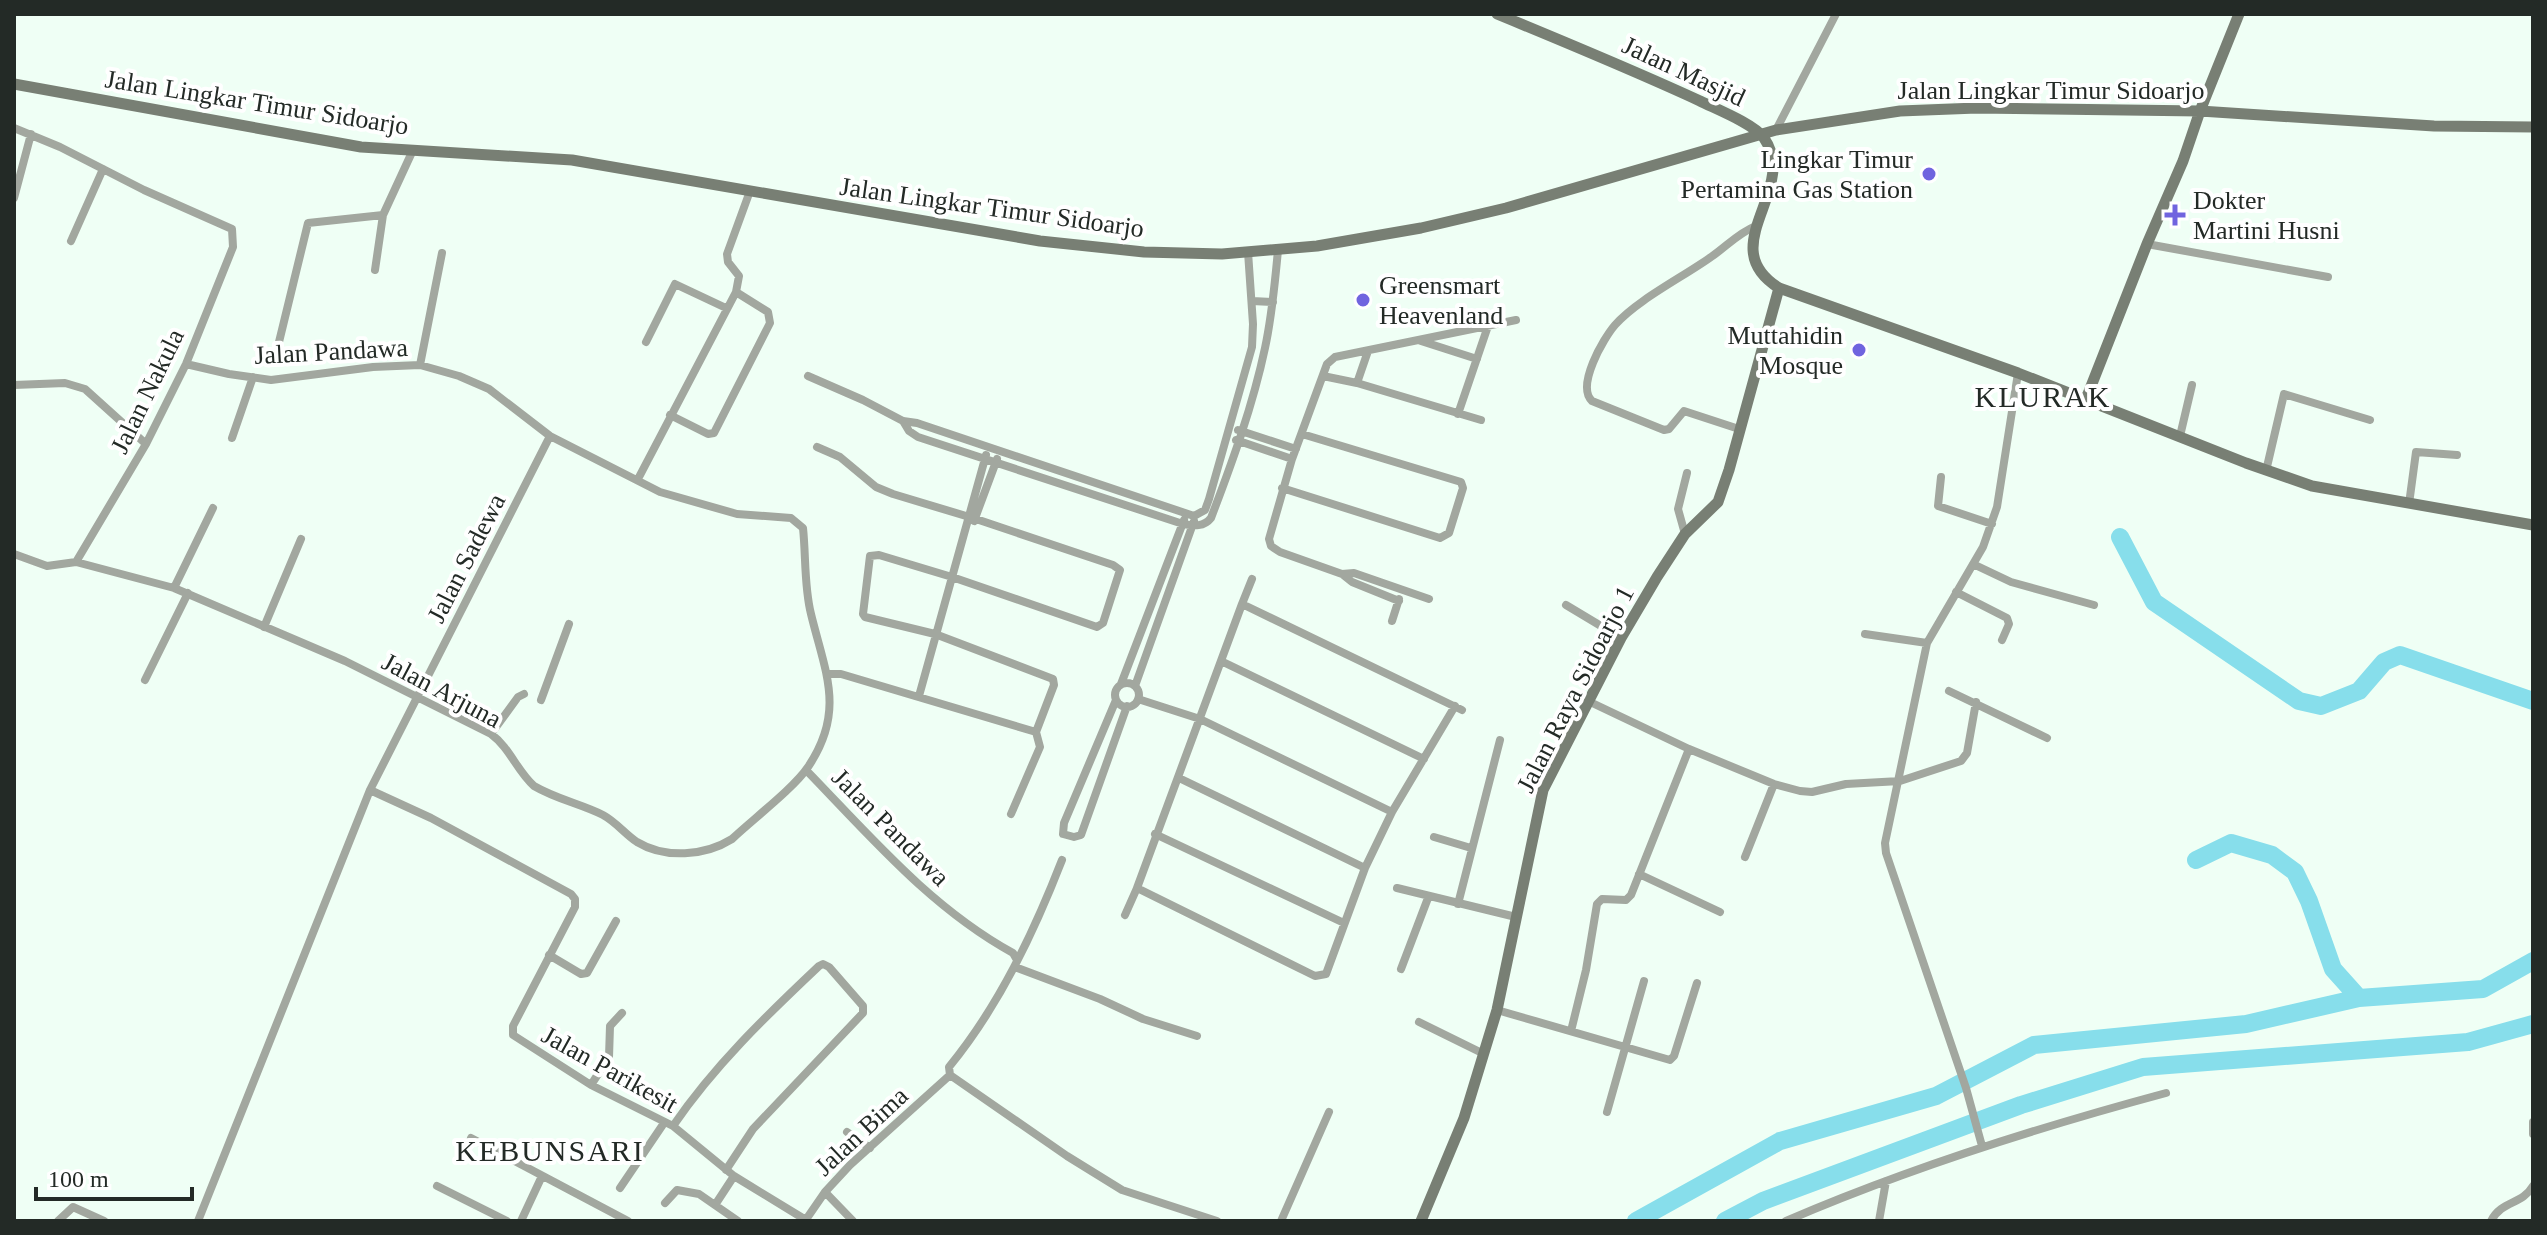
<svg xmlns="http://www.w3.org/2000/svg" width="2547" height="1235" font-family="Georgia,serif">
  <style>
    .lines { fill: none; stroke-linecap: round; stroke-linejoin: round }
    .river { stroke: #87deeb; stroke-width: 18 }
    .street { stroke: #a2a79f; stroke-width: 8 }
    .secondary { stroke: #787f74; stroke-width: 11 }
    .poi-dot { fill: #7064df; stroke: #fff; stroke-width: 3 }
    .labels { text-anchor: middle; stroke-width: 8; stroke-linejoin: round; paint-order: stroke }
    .street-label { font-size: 26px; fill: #232a26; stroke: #fff }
    .poi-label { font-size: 26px; fill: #232a26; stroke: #fff; text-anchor: end }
    .quarter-label { font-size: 30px; letter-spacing: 2px; fill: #232a26; stroke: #fff }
  </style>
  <rect width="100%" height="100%" fill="#effff5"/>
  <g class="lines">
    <!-- river -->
    <path class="river" d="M2120 537 2154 602 2299 701 2321 706 2359 691 2384 662 2400 655 2533 701
      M2196 860 2231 843 2272 855 2295 872 2309 901 2333 969 2359 998
      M1636 1221 1780 1141 1936 1096 2034 1045 2246 1024 2359 998 2483 989 2533 961
      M1725 1221 1763 1201 2021 1105 2143 1067 2468 1042 2533 1024"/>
    <!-- street -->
    <path class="street" d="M14 128 60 147 144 190 232 229 233 247 186 364 146 444 76 562
      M1776 130 1836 14
      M14 198 31 134
      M71 241 103 169
      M2147 244 2328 277
      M375 270 383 215 413 150
      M1252 301 1273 302
      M1421 341 1477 359
      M279 342 308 223 383 215
      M646 342 675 284 726 308
      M420 365 442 253
      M808 376 863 400 903 421 917 423 1194 516 1205 510 1209 499 1252 347 1253 324 1248 252
      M1323 376 1357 383 1481 420
      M1357 383 1368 351
      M14 385 65 383 85 389 146 444
      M1458 414 1488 326
      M670 415 708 434 714 433 770 323 768 312 736 292
      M903 421 909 431 918 437 1183 524C1194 526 1204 527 1211 518 1232 463 1253 405 1265 348 1272 316 1275 283 1278 250
      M1739 429 1684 411 1669 429 1664 430 1592 401C1576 386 1603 339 1615 325 1637 300 1683 277 1711 257 1726 247 1738 233 1756 226
      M1238 430 1296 449
      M2180 436 2192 385
      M232 438 253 377
      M1236 440 1292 459
      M817 447 840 457 876 487 893 494 976 519 1113 565 1120 570 1103 623 1097 627 952 577 879 555 870 556 863 614 865 617 935 634 1053 679 1054 685 1036 732
      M2266 471 2284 394 2370 420
      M1941 477 1938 506 1992 524
      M638 479 736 292 739 276 728 262 727 254 750 191
      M1282 488 1440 538 1449 533 1463 488 1461 482 1302 434
      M2409 504 2416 452 2457 455
      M974 521 997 459
      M1685 534 1678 509 1687 473
      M14 554 47 566 76 562 174 588 345 661 491 734C510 748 517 771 534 786 556 799 581 804 603 815 616 822 625 834 637 842 665 859 705 856 732 839 752 820 794 788 808 767 846 711 825 672 811 614 804 587 806 556 803 528L791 518 737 514 660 492 550 436 489 389 459 376 420 365 373 367 271 380 229 374 186 364
      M1973 564 2011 582 2094 605
      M1342 574 1354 573 1429 599
      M1252 579 1242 604 1462 710
      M174 588 213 508
      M1956 592 2007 618 2009 624 2002 640
      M1399 601 1352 582 1342 574 1280 552 1271 546 1269 539 1292 459 1327 364 1335 357 1516 320
      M1242 604 1137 888 1315 976 1326 974 1365 868 1392 812 1455 706
      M1566 605 1621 638
      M1392 621 1399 599
      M264 627 301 539
      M1865 634 1927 643
      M1221 661 1424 759
      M828 674H841L1036 732 1040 747 1011 814
      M145 680 188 593
      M1115 695a12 12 0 1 1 24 0a12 12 0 1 1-24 0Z
      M1121 684 1184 520
      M1135 686 1194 521
      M1949 691 2047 738
      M919 696 986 455
      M1138 699 1200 719 1392 812
      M541 700 569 624
      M1116 700 1064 823 1063 834 1074 837 1081 835 1127 706
      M1588 701 1689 749 1774 784 1800 791 1812 792 1846 784 1900 781 1961 761 1967 753 1976 702
      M491 734 518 697 524 694
      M806 770C871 837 931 908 1013 953L1017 960
      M1179 778 1365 868
      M370 790 431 818 571 894 575 899V907L513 1026V1035L591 1085 673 1126 734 1176 806 1220
      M1155 834 1344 923
      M1434 837 1471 848
      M1745 857 1774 784
      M1639 874 1720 912
      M1397 888 1516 917
      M1458 904 1500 740
      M1125 915 1137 888
      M549 955 581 974 587 973 616 921
      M1015 967 1100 999 1143 1019 1197 1036
      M1401 969 1428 898
      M1497 1010 1670 1060 1674 1056 1697 983
      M1419 1022 1484 1054
      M1571 1031 1586 970 1597 904 1602 899 1626 900 1631 895 1689 749
      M950 1075 1067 1156 1122 1190 1217 1221
      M950 1075 949 1067C999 1006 1034 932 1062 860
      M591 1085 609 1057 610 1026 622 1013
      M1607 1112 1644 981
      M2533 1122V1134
      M673 1126C714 1066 766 1016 819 966L823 964 829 967 863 1006V1013L753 1129 726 1170
      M847 1132 870 1148
      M471 1138 628 1221
      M1982 1146 1966 1088 1886 853 1885 843 1927 643 1983 547 1997 507 2018 373
      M437 1186 507 1221
      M620 1188 664 1123
      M825 1192 853 1221
      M665 1203 677 1190 699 1194 738 1221
      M715 1205 734 1176
      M58 1221 73 1207 104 1221
      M198 1221 370 790 550 436
      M521 1221 542 1176
      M805 1221 825 1192 850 1165 950 1075
      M1281 1221 1329 1112
      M1786 1221C1909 1168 2036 1128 2166 1093
      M1879 1221 1886 1181
      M2491 1221C2502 1200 2522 1205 2533 1186"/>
    <!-- secondary -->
    <path class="secondary" d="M1497 14C1565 42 1633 70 1700 101 1716 109 1754 124 1764 138 1800 190 1712 246 1779 288L2018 373 2246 463 2312 486 2533 525
      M14 84 361 147 572 160 1040 241 1144 252 1222 254 1317 246 1421 228 1506 208 1776 130 1900 111 1977 108 2200 111 2434 126 2533 127
      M2086 399 2147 244 2183 161 2200 111 2239 14
      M1421 1221 1464 1118 1497 1010 1543 790 1621 638 1657 577 1685 534 1718 502 1729 470 1779 288"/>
  </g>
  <!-- markers -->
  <g class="poi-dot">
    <circle cx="1929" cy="174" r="8"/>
    <path d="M2171 203h8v8h8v8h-8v8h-8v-8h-8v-8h8z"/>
    <circle cx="1363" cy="300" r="8"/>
    <circle cx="1859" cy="350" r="8"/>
  </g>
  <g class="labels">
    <!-- street labels -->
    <g class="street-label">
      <text transform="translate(1684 71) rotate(25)" y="9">Jalan Masjid</text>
      <text x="2051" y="99">Jalan Lingkar Timur Sidoarjo</text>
      <text transform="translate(257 102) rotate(9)" y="9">Jalan Lingkar Timur Sidoarjo</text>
      <text transform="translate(992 207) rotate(8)" y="9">Jalan Lingkar Timur Sidoarjo</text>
      <text transform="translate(331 351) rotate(-3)" y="9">Jalan Pandawa</text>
      <text transform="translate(147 391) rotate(-64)" y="9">Jalan Nakula</text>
      <text transform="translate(466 558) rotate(-63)" y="9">Jalan Sadewa</text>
      <text transform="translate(1575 689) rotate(-63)" y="9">Jalan Raya Sidoarjo 1</text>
      <text transform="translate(442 690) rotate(28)" y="9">Jalan Arjuna</text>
      <text transform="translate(891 827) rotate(45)" y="9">Jalan Pandawa</text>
      <text transform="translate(610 1069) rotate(29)" y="9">Jalan Parikesit</text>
      <text transform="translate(861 1131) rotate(-43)" y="9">Jalan Bima</text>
    </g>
    <!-- poi labels -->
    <g class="poi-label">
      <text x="1913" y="168">Lingkar Timur<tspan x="1913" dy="30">Pertamina Gas Station</tspan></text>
      <text x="2193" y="209" text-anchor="start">Dokter<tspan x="2193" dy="30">Martini Husni</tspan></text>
      <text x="1379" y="294" text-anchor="start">Greensmart<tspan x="1379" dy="30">Heavenland</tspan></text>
      <text x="1843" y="344">Muttahidin<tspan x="1843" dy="30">Mosque</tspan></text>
    </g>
    <!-- quarter labels -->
    <g class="quarter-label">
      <text x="2043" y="407">KLURAK</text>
      <text x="550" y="1161">KEBUNSARI</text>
    </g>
  </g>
  <!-- border -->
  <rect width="2547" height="1235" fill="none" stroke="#232a26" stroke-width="32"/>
  <!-- scale -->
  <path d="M36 1187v12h156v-12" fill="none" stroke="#232a26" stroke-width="4"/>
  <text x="48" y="1187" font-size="24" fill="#232a26" stroke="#ffffff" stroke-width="6" paint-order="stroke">100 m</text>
</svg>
